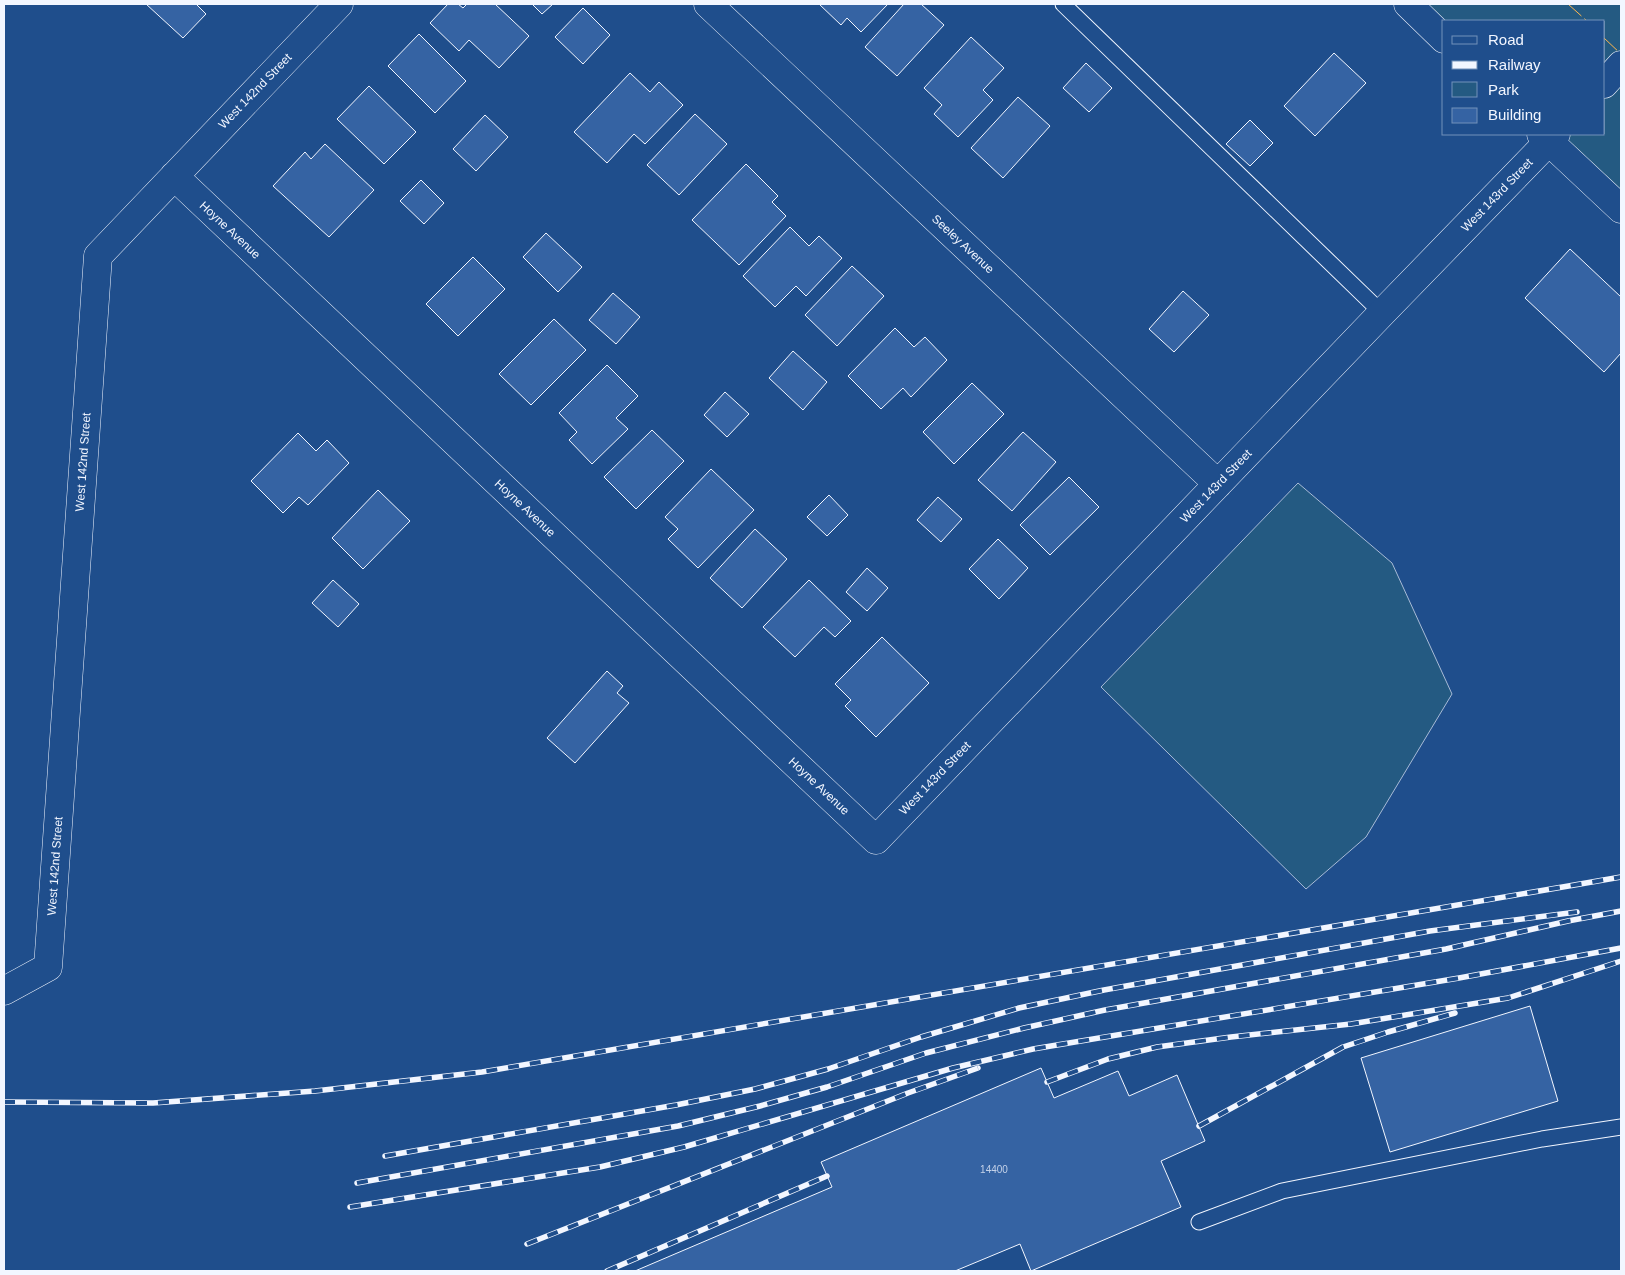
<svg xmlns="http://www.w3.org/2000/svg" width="1625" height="1275" font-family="Arial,sans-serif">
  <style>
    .green { fill: #245a82; stroke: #a8bbd7 }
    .building { fill: #3563a3; stroke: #f2f6ff }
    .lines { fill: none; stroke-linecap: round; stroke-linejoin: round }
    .service-casing { stroke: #f2f6ff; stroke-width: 17 }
    .minor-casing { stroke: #f2f6ff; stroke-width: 29 }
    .service { stroke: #1f4e8c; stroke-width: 15 }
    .minor { stroke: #1f4e8c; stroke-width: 28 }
    .rail-casing { stroke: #f2f6ff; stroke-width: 5.5 }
    .rail { stroke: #1f4e8c; stroke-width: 4; stroke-dasharray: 11; stroke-linecap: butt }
    .power { stroke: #ffb74d; stroke-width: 1; stroke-dasharray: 18 4 2.5 4; stroke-linecap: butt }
    .labels { text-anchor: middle; stroke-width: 4; stroke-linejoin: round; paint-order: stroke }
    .number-label { font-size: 10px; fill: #c3d1e8 }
    .street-label { font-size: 12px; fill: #f2f6ff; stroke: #1f4e8c }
  </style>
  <rect width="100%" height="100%" fill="#1f4e8c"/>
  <!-- green -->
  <path class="green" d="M1421 4H1621V196L1556 134H1604V21H1444Z
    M1298 483 1392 563 1452 694 1366 837 1306 889 1101 687Z"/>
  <!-- building -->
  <path class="building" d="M146 4H196L206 14 183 38Z
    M448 4H458L463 8 467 4H495L529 36 499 68 469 40 459 51 430 23Z
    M532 4H553L542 14Z
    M819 4H888L861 32 847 18 841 25Z
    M904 4H921L944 25 897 76 865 47Z
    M583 8 610 35 583 64 555 37Z
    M419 34 466 81 435 113 388 66Z
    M971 37 1004 68 983 90 993 100 958 137 934 114 942 105 924 88Z
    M1334 53 1366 83 1315 136 1284 106Z
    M1086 63 1112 88 1089 112 1063 88Z
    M630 73 650 92 659 82 683 105 645 144 634 134 607 163 574 132Z
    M369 86 416 132 384 164 337 119Z
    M1018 97 1050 126 1003 178 971 148Z
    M695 114 727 144 679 195 647 165Z
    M485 115 508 137 476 171 453 149Z
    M1250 120 1273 143 1250 166 1226 144Z
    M325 144 374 190 329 237 273 186 305 152 311 159Z
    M746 164 778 196 772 202 786 216 739 265 692 220Z
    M421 180 444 203 424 224 400 201Z
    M790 227 809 246 819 236 842 258 806 296 796 286 775 307 743 276Z
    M546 233 582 267 558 292 523 257Z
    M1570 249 1621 297V353L1604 372 1525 298Z
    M473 257 505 289 458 336 426 304Z
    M852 266 884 296 837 346 805 315Z
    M1183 291 1209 315 1174 352 1149 329Z
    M613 293 640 317 616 344 589 320Z
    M554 319 586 350 531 405 499 374Z
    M895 328 914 347 925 337 947 360 911 397 903 388 881 409 848 376Z
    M793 351 827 382 803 410 769 378Z
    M607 365 638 396 616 418 628 429 592 464 569 440 577 432 559 413Z
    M972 383 1004 414 954 464 923 432Z
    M725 392 749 414 727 437 704 415Z
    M652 430 684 461 636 509 604 477Z
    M1023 432 1056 462 1012 511 978 480Z
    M298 433 316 451 327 440 349 463 308 505 299 497 283 513 251 481Z
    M711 469 754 510 698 568 668 539 678 529 665 517Z
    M1069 477 1099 507 1050 555 1020 525Z
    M378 490 410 521 363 569 332 538Z
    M829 495 848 515 827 536 807 517Z
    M938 497 962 519 941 542 917 520Z
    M755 529 787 559 742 608 710 578Z
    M998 539 1028 568 999 599 969 569Z
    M867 568 888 588 867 611 846 592Z
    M333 580 359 604 338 627 312 603Z
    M809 580 851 621 835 637 824 627 795 657 763 627Z
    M882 637 929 683 876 737 845 706 851 700 835 684Z
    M607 671 623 686 617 693 629 703 575 763 547 738Z
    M1530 1006 1558 1101 1390 1152 1361 1058Z
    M1041 1068 1054 1098 1118 1071 1129 1096 1177 1075 1205 1141 1161 1161 1181 1207 1031 1271 1020 1244 955 1271H635L832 1187 821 1162Z"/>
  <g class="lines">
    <defs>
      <path id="service" d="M1063 4 1382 313
        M1199 1222 1282 1191 1542 1139 1621 1127"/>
      <path id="minor" d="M708 4 1218 484
        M1408 4 1444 39
        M1604 84 1621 65
        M1541 134 1621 209
        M174 176 876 840 1382 313 1556 134
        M4 991 48 967 98 256 339 4"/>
    </defs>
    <!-- service casing -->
    <use href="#service" class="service-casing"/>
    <!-- minor casing -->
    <use href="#minor" class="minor-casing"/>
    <!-- service -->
    <use href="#service" class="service"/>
    <!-- minor -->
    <use href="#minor" class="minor"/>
    <defs>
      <path id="rail" d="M1047 1082 1108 1059 1157 1047 1231 1037 1351 1024 1508 998 1621 961
        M4 1102 153 1103 315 1091 482 1072 1621 877
        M1199 1126 1343 1047 1388 1032 1455 1013
        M385 1156 676 1105 755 1089 828 1069 921 1037 1019 1008 1104 990 1430 931 1577 912
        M357 1183 678 1126 760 1106 827 1087 926 1053 1024 1028 1105 1010 1446 949 1568 921 1621 911
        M350 1207 600 1167 684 1147 953 1068 1033 1049 1459 978 1621 948
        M527 1244 908 1093 978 1068
        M607 1271 827 1176"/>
    </defs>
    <!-- rail casing -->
    <use href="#rail" class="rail-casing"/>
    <!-- rail -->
    <use href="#rail" class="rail"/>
    <!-- power -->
    <path class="power" d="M1568 4 1587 21
      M1604 38 1621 54"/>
  </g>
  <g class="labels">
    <!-- number labels -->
    <g class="number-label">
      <text x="994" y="1173">14400</text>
    </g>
    <!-- street labels -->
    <g class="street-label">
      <text transform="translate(255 91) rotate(-46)" y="4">West 142nd Street</text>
      <text transform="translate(1497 195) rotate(-46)" y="4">West 143rd Street</text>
      <text transform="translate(230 230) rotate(43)" y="4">Hoyne Avenue</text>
      <text transform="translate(963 244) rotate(43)" y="4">Seeley Avenue</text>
      <text transform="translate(83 462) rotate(-86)" y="4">West 142nd Street</text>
      <text transform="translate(1216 486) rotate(-46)" y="4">West 143rd Street</text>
      <text transform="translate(525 508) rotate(43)" y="4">Hoyne Avenue</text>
      <text transform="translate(935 778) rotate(-46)" y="4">West 143rd Street</text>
      <text transform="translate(819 786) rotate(43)" y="4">Hoyne Avenue</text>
      <text transform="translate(55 866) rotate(-86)" y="4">West 142nd Street</text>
    </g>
  </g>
  <!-- border -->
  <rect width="1625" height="1275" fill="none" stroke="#f2f6ff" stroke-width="10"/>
  <!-- legend -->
  <rect x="1442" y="20" width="162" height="115" fill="#1f4e8c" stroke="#7391ba"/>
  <rect x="1452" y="36" width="25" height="8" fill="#1f4e8c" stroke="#7391ba"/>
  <text x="1488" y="45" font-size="15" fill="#f2f6ff">Road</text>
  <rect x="1452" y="61" width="25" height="8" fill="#f2f6ff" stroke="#7391ba"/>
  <text x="1488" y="70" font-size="15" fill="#f2f6ff">Railway</text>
  <rect x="1452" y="82" width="25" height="15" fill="#245a82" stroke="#7391ba"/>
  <text x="1488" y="95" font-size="15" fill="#f2f6ff">Park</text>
  <rect x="1452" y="108" width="25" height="15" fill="#3563a3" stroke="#7391ba"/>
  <text x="1488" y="120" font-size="15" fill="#f2f6ff">Building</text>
</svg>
